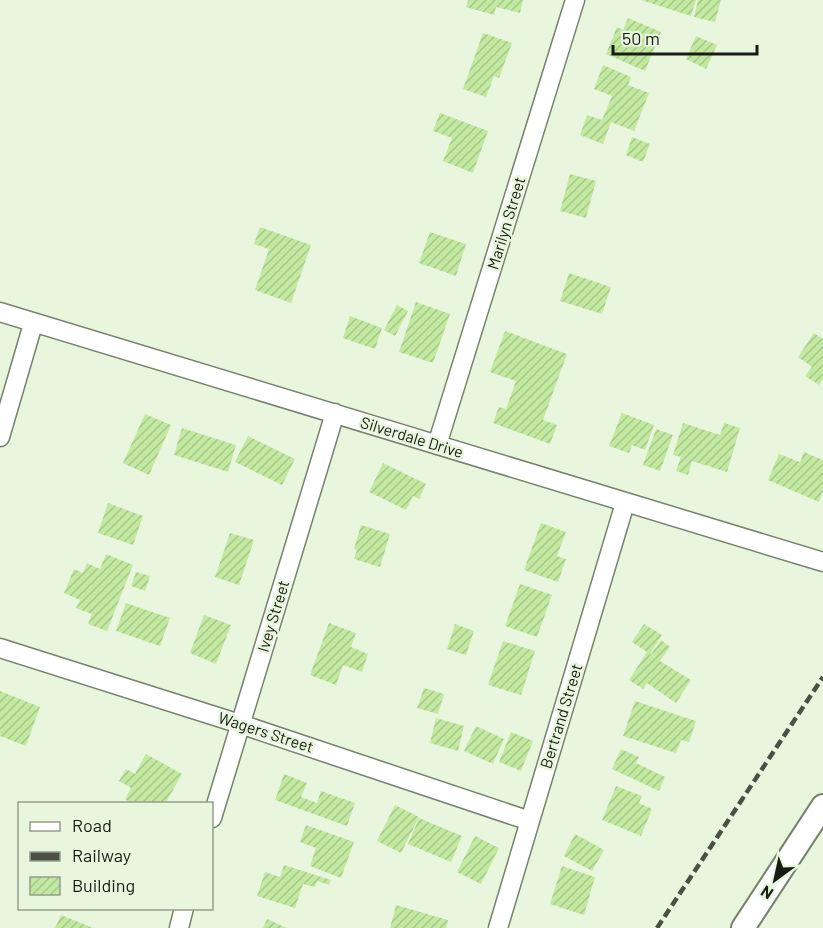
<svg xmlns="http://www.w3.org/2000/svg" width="823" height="928" font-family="Barlow,sans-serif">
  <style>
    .building { fill: url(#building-hatch) }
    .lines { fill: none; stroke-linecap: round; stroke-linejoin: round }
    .minor-casing { stroke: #77826d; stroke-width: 21 }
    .tertiary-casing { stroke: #77826d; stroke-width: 26 }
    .minor { stroke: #fff; stroke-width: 18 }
    .tertiary { stroke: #fff; stroke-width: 22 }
    .rail { stroke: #4a5044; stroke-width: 4.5; stroke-dasharray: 9 4.5; stroke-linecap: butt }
    .labels { text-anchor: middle; stroke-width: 5; stroke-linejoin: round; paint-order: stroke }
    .street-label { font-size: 16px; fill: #181c14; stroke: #e9f6de }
  </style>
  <defs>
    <pattern id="building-hatch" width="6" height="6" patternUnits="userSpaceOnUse" patternTransform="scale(1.5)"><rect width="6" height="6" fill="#c3e9a1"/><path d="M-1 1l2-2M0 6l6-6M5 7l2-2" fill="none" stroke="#a7c78a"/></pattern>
  </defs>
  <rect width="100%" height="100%" fill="#e9f6de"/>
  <!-- building -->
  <path class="building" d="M468 0H523L520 13 496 7 494 15 466 7Z
    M641 0H696L691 16Z
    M698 0H721L715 22 694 17Z
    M628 18 661 32 645 71 606 54 617 27 623 30Z
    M483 33 512 43 499 78 494 76 486 97 463 89Z
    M696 36 717 45 706 69 686 59Z
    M603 65 631 77 628 85 649 93 634 131 611 122 603 144 580 135 587 115 602 120 612 96 594 89Z
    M440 113 488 131 473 173 443 161 452 138 433 131Z
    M632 137 650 144 643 162 626 155Z
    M570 174 596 181 586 218 560 211Z
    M260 227 311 245 291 303 255 290 269 249 254 244Z
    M430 232 466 244 456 276 419 263Z
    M569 273 611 287 602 314 560 301Z
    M416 302 450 314 433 363 399 352Z
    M397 305 408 311 395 336 384 330Z
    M350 316 382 328 375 349 343 338Z
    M505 331 567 354 543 420 557 425 550 444 493 423 499 407 506 409 516 381 490 372Z
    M814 333 823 339V379L819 385 805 376 812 367 798 357Z
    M622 413 654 425 645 450 632 445 629 453 609 446Z
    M145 414 171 425 149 475 123 463Z
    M683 423 720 435 724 423 740 428 727 472 692 461 688 475 676 471 681 457 673 455Z
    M182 428 236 445 228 472 174 455Z
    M656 429 673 435 660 471 643 465Z
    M248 436 295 459 282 485 235 462Z
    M804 452 823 460V491L819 502 768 480 779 454 800 462Z
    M383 463 426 484 419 499 413 496 406 510 369 492Z
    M108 503 143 516 133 545 98 533Z
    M541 523 566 532 557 556 566 559 558 582 524 570Z
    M361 525 390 534 380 567 354 559 357 550 354 549Z
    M230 533 254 540 239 585 215 577Z
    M106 554 133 565 107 631 88 624 92 614 76 608 80 600 64 593 74 569 83 573 87 563 100 569Z
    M136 572 150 576 145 591 131 586Z
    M520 584 552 595 537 637 505 626Z
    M126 603 170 618 160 646 116 631Z
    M204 615 231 625 216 664 190 653Z
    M329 623 356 633 351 647 368 654 362 672 343 665 336 685 310 675Z
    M455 624 474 631 466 655 447 649Z
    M644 624 662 635 650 654 658 659 651 654 661 640 670 647 660 661 691 680 676 703 647 683 643 689 629 680 647 652 632 642Z
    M503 641 535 651 521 695 488 685Z
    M424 688 444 694 438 714 417 708Z
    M0 691 40 707 26 746 0 736Z
    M635 701 696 721 689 742 681 740 676 753 623 736Z
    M436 718 464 726 458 751 430 743Z
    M476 726 504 739 493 764 464 751Z
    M511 732 533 741 521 771 499 762Z
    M621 749 639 757 636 763 665 777 659 791 612 769Z
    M146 754 182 774 165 804H133L125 799 131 788 119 781 126 769 135 774Z
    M284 774 307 783 301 797 317 803 321 791 355 803 347 826 275 800Z
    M616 786 642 796 639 803 652 809 641 836 602 820Z
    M395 805 419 817 401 853 377 841Z
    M419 818 462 836 451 862 408 844Z
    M306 825 354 842 341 878 310 866 316 848 300 842Z
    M575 834 604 850 592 871 564 856Z
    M475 836 499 848 481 884 457 872Z
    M284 865 331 880 329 885 317 881 315 887 303 884 295 908 257 896 265 872 280 877Z
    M562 866 595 877 584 915 550 904Z
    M396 905 448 920 446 928H390Z
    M61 915 93 928H55Z
    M267 919 287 928H263Z"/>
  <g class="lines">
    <defs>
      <path id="minor" d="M0 312 823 562
        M0 437 33 324
        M437 445 575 0
        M0 648 240 724 530 821
        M212 818 335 413
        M179 928 184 908
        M498 928 625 503"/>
      <path id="tertiary" d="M743 928 823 806"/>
    </defs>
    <!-- minor casing -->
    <use href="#minor" class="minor-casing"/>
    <!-- tertiary casing -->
    <use href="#tertiary" class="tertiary-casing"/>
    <!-- minor -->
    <use href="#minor" class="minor"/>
    <!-- tertiary -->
    <use href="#tertiary" class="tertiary"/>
    <!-- rail -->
    <path class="rail" d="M657 928 823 677"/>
  </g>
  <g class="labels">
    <!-- street labels -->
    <g class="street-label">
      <text transform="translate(506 223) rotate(-73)" y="6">Marilyn Street</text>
      <text transform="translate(412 437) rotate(17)" y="6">Silverdale Drive</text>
      <text transform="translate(273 616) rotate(-73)" y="6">Ivey Street</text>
      <text transform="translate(561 716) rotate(-73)" y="6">Bertrand Street</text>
      <text transform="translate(266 732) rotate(18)" y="6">Wagers Street</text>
    </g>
  </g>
  <!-- legend -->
  <rect x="18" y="802" width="195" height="108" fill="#e9f6de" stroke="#959f8d" stroke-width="1.5"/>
  <rect x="30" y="822" width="30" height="9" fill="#ffffff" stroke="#959f8d" stroke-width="1.5"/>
  <text x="72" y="832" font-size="18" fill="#181c14">Road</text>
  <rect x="30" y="852" width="30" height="9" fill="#4a5044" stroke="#959f8d" stroke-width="1.5"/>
  <text x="72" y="862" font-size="18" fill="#181c14">Railway</text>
  <rect x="30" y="877" width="30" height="18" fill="url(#building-hatch)" stroke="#959f8d" stroke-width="1.5"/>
  <text x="72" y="892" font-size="18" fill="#181c14">Building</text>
  <!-- north arrow -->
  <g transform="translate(775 880) rotate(213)" stroke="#e9f6de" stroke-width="4.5" paint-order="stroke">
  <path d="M0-4.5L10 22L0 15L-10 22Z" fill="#181c14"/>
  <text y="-9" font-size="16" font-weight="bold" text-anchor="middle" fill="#181c14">N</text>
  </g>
  <!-- scale -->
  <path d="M613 45v9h144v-9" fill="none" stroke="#181c14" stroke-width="3"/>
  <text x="622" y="45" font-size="18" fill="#181c14" stroke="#e9f6de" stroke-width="4.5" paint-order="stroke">50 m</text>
</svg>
